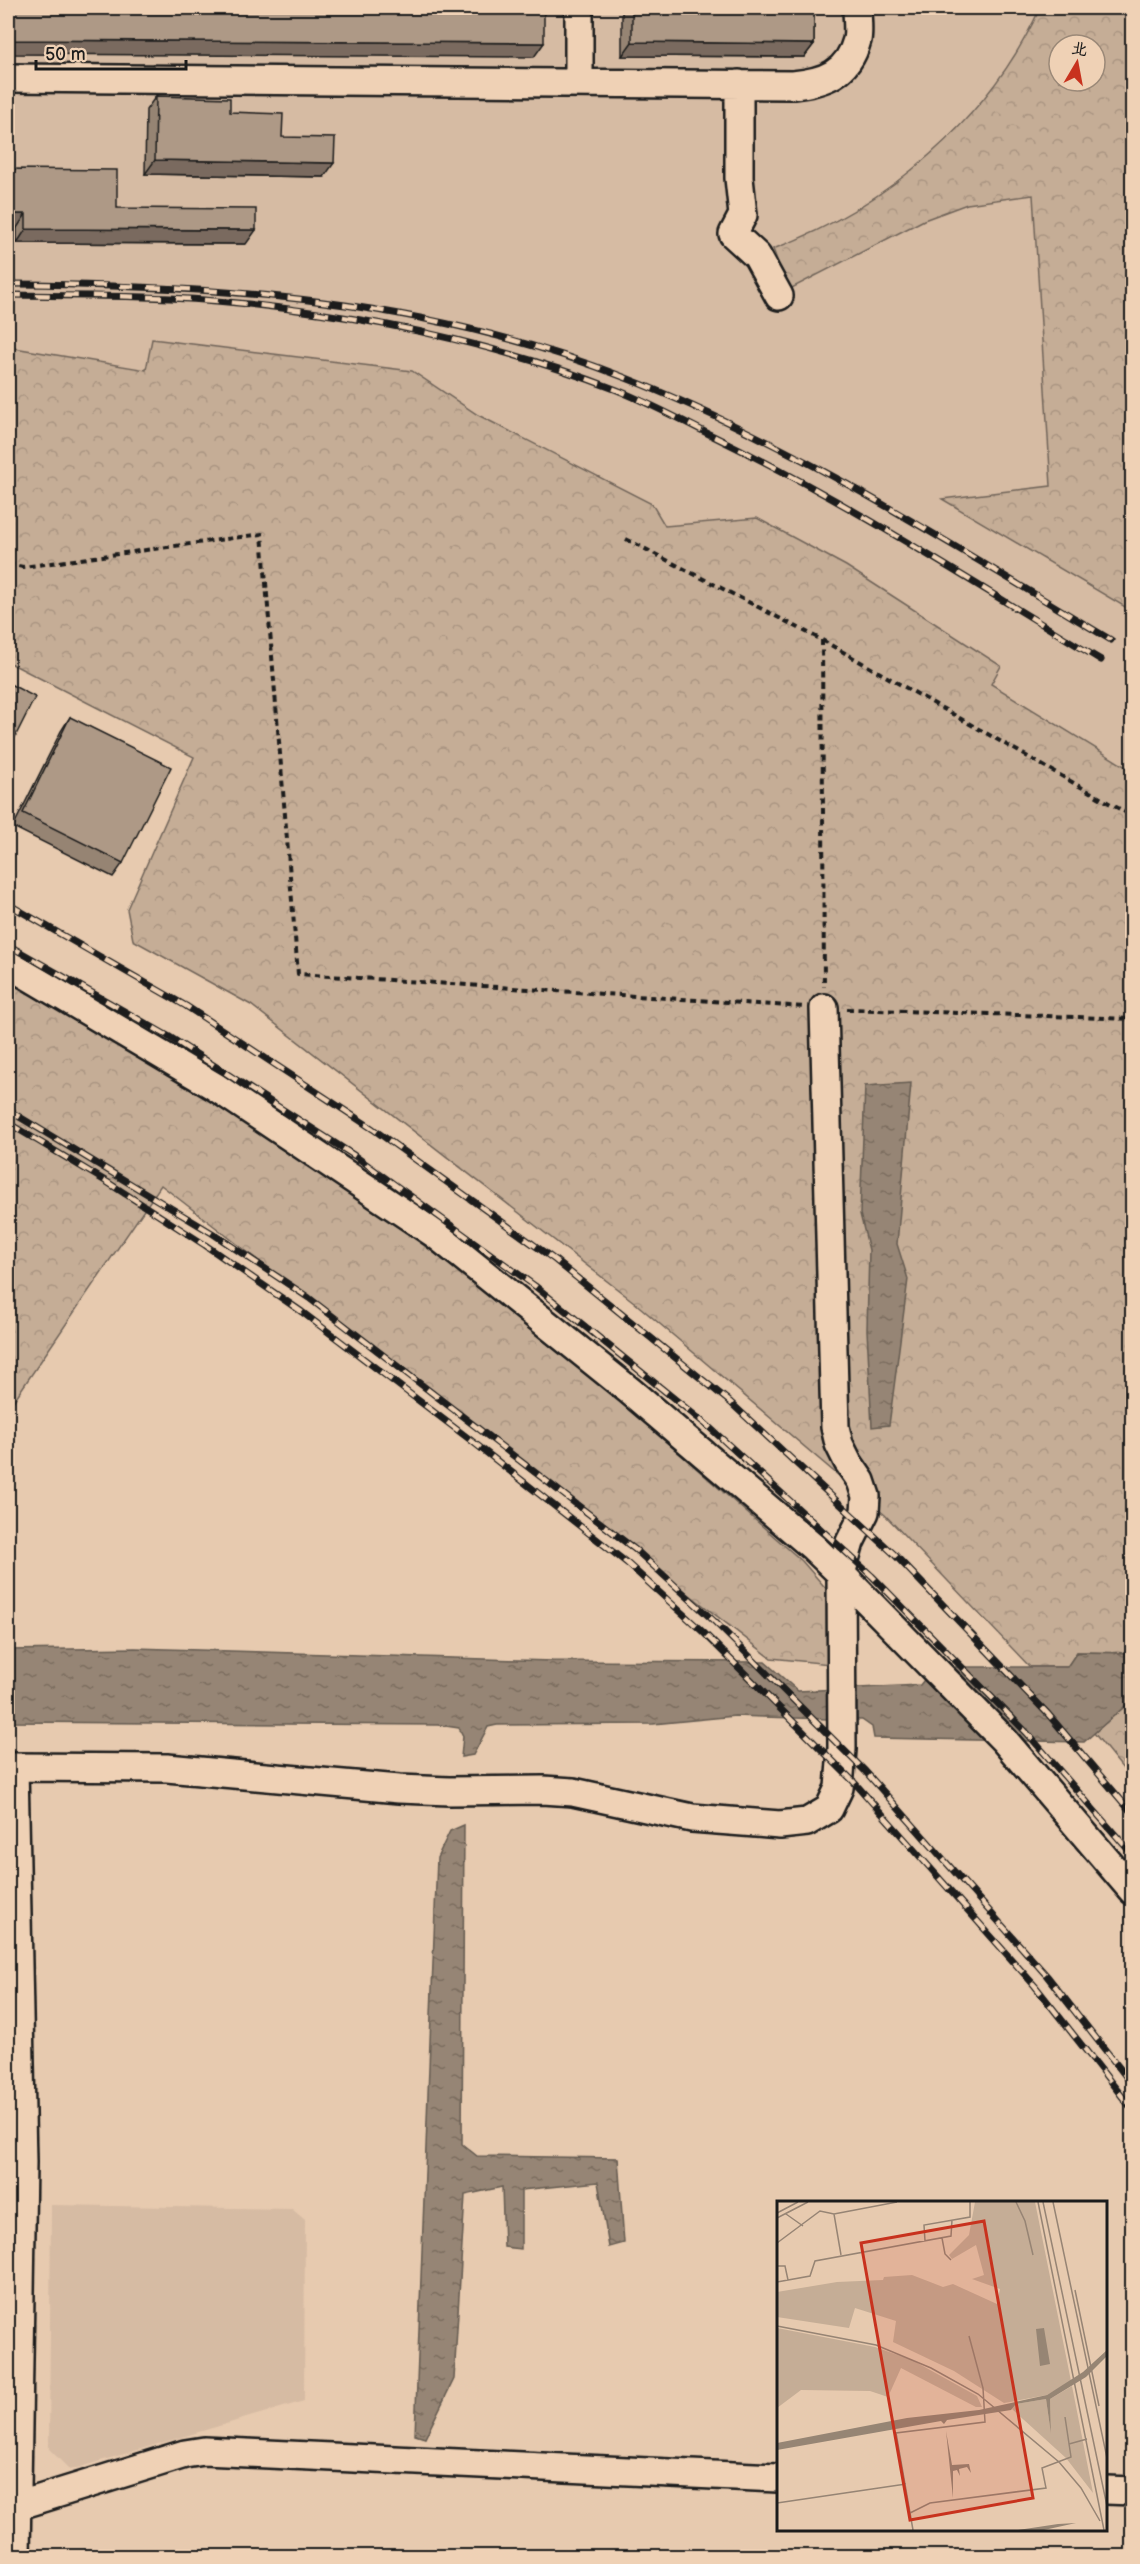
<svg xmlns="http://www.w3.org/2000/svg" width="1140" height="2564" font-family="'Balsamiq Sans','LXGW WenKai TC',sans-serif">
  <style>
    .built { fill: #d6bba3 }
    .forest { fill: url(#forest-crowns); stroke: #706459; stroke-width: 1.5; fill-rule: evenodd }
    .water { fill: url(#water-ripples); stroke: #655b51; stroke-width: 1.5 }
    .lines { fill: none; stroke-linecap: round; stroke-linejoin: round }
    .minor-casing { stroke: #1c1c1c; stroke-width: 32 }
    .path { stroke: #1c1c1c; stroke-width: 4; stroke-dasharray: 6 4.5; stroke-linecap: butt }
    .minor { stroke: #efd1b5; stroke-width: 27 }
    .rail-casing { stroke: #1c1c1c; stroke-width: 7 }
    .rail { stroke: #efd1b5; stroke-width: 4.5; stroke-dasharray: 14; stroke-linecap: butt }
    .wall { fill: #968473; stroke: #1c1c1c; stroke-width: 1.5 }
    .shaded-wall { fill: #7a6b5e; stroke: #1c1c1c; stroke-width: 1.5 }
    .building { fill: #ae9986; stroke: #1c1c1c; stroke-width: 1.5 }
    .inset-road { fill: none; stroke: #968474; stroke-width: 1.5 }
    .view { fill: #c8321e; fill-opacity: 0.15; stroke: #c8321e; stroke-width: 3 }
    .inset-edge { fill: none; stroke: #1c1c1c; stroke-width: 3 }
  </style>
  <defs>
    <pattern id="forest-crowns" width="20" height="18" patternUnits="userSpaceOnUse" patternTransform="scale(1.5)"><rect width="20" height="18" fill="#c5ad96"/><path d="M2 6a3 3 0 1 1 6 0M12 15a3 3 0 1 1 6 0" fill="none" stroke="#a99481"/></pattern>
    <pattern id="water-ripples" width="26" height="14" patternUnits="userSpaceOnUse" patternTransform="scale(1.5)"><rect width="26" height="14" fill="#968574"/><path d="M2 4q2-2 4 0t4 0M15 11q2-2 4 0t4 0" fill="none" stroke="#7a6c5e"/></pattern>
  </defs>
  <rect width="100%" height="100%" fill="#e7caaf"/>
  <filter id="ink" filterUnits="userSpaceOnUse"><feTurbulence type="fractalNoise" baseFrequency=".0167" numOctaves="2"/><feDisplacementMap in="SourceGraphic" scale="12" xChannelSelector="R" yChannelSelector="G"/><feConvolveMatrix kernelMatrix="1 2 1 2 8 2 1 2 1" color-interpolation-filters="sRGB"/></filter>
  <g filter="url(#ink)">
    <!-- built -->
    <path class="built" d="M8 8H1040L1026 38 982 102 926 158 865 204 795 241 773 250 789 290 924 220 967 204 1033 195 1051 486 943 499 1132 611V762L1130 769 991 684 1000 667 757 518 664 526 478 415 412 371 152 339 146 370 8 347Z
      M51 2205 292 2209 305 2220 304 2401 70 2470 49 2449Z"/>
    <!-- forest -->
    <path class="forest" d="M1040 8H1132V611L942 499 1051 486 1033 195 967 204 924 220 788 290 773 249C887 207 990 118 1040 8ZM1059 45H1095V81H1059Z
      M152 339 412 371 478 415 652 504 665 526 757 518 846 566 1001 666 991 684 1129 769 1132 762V1653L1077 1652 1067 1667H1030L885 1515 634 1302 251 1005 133 940 127 909 194 757 8 662V347L146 370Z
      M8 980 273 1135 534 1326 802 1561 830 1593V1664L771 1658 161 1185 8 1409Z
      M1132 1700V1780L1094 1733Z"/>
    <!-- water -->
    <path class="water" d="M911 1083 897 1244 908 1279 889 1425 872 1427 867 1330 869 1250 860 1214 865 1086Z
      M135 1648 552 1661 765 1662 798 1691 920 1685 934 1667H1067L1077 1652 1132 1653V1700L1084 1742 874 1738 872 1727 862 1720 735 1716 653 1724 497 1725 488 1727 473 1755 461 1757 463 1736 459 1728 439 1725 8 1722V1650Z
      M464 1825 462 2144 477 2156 618 2158 624 2243 609 2247 598 2182 521 2190V2249L504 2247 502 2187 465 2195 454 2379 425 2438 415 2435 437 1858 450 1831Z"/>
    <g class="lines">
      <defs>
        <path id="minor" d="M579 8V83
          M8 78 793 85C824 82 848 74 857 40 859 31 857 18 857 8
          M739 84V178L743 215 733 234 757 256 779 296
          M8 964 214 1086 435 1234 630 1391 813 1547 841 1574 1004 1740 1132 1890
          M1106 2490 1132 2491
          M17 2506 185 2454 204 2451 778 2478
          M16 2556 22 2162 14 1767 167 1768 399 1789 449 1791 543 1790 573 1792 692 1818 780 1825 807 1822 829 1809 839 1788 842 1749 841 1574 850 1542 865 1512 866 1496 861 1481 848 1462 839 1444 835 1427 824 1008"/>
      </defs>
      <!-- minor casing -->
      <use href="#minor" class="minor-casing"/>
      <!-- path -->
      <path class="path" d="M626 539 822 640 1132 816
        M8 564 23 567 262 534 298 974 804 1007
        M822 640 824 987
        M847 1009 1132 1019"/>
      <!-- minor -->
      <use href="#minor" class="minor"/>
      <defs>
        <path id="rail" d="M8 284C219 285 427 299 626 378 797 445 953 546 1111 640
          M8 295C84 296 162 295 238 303 366 316 496 343 617 390 649 403 681 420 713 436 847 501 973 583 1101 660
          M8 904 186 1006 373 1129 555 1260 730 1402 894 1554 1048 1714 1132 1813
          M8 945 168 1036 355 1156 535 1286 708 1426 872 1576 1027 1733 1132 1854
          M8 1110 212 1233 309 1298 637 1551 714 1621 865 1771 1047 1976 1132 2084
          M8 1123 107 1182 205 1245 302 1312 468 1438 627 1563 703 1632 853 1781 1035 1986 1132 2109"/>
      </defs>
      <!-- rail casing -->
      <use href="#rail" class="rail-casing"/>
      <!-- rail -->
      <use href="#rail" class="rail"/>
    </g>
    <!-- wall -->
    <path class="wall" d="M602 8H814V44L804 57 622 56V9H602Z
      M156 96 230 112 282 137 324 177 145 174 146 110Z
      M8 169 117 208 246 244 17 243V228Z
      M70 717 123 863 113 877 13 827 61 731Z"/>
    <!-- shaded-wall -->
    <path class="shaded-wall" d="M603 8H623L622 9H602Z
      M8 40 544 43 534 57 8 54Z
      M632 42 814 44 804 57 622 56Z
      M155 160 334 163 324 177 145 174Z
      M8 214H26L17 228H8Z
      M26 229 256 230 246 244 17 243Z"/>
    <!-- building -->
    <path class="building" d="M8 8H544V43L8 40Z
      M632 8H814V44L632 42Z
      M156 96 230 98V112L283 114 282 137 335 138 334 163 155 160Z
      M8 169 117 170V208L256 209V230L26 229V214H8Z
      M8 683 35 697 8 751Z
      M70 717 171 767 123 863 23 813Z"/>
  </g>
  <!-- overview -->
  <g transform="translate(777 2201)">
    <rect width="330" height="330" fill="#e7caaf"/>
    <path d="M198 1H258L294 180 270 194 227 202 177 170 116 141 119 120 78 107 72 127 0 116V91L60 81 106 79 107 76 135 74 166 86 176 83 220 103 223 88 195 78 207 74 199 44 175 58 172 54 192 34ZM0 127 98 146 135 159 200 195 205 206H199L124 167 111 196 93 190 24 189 0 207ZM295 185 316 292 289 257 235 208 239 203 269 198 274 233 273 198Z" fill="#c5ad96"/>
    <path d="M267 127 273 163 263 165 259 128ZM330 149V155L309 176 273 198 274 233 269 198 239 203 234 209 170 219 167 223 164 220 0 249V242L130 217 202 209 270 194 306 171ZM169 230 175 264 192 263 194 272 190 266 182 268 183 275 180 269 176 270V297ZM299 322 267 329H241L281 323Z" fill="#968574"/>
    <path class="inset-road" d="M239 1 248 20 256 54M261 1 327 329M266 1 330 305M276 1 330 257M0 12 21 1M9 13 26 25M57 13 64 54M0 17 31 1M165 37 168 53 174 59M148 40 147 24 193 16V1M0 42 43 10 57 13 120 1M0 65H8L11 79M0 81 33 75 38 60 174 35 175 19M298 89 322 205M0 125 99 144 154 167 201 193 282 261 304 287 323 320M292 243 310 238M0 302 129 283M133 312 153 302 269 287 265 267 294 256 288 216M136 329 119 232 208 221 206 187 192 135"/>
    <path class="view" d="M207 20 256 297 133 319 84 42Z"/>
    <rect width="330" height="330" class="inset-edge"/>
  </g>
  <!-- margin -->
  <rect width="1140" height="2564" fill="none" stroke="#efd1b5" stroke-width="30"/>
  <rect x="15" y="15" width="1110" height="2534" fill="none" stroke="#1c1c1c" stroke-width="2" filter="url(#ink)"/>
  <!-- north arrow -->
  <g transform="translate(1077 63) rotate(10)"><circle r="28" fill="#efd1b5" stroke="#9b8978" stroke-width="1.5"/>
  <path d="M0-4.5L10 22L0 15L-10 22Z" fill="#c8321e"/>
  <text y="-9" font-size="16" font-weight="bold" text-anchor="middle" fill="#1c1c1c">北</text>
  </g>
  <!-- scale -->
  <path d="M36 60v9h150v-9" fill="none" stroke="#1c1c1c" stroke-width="3"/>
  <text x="45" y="60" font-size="18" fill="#1c1c1c" stroke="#efd1b5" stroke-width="4.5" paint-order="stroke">50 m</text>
</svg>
